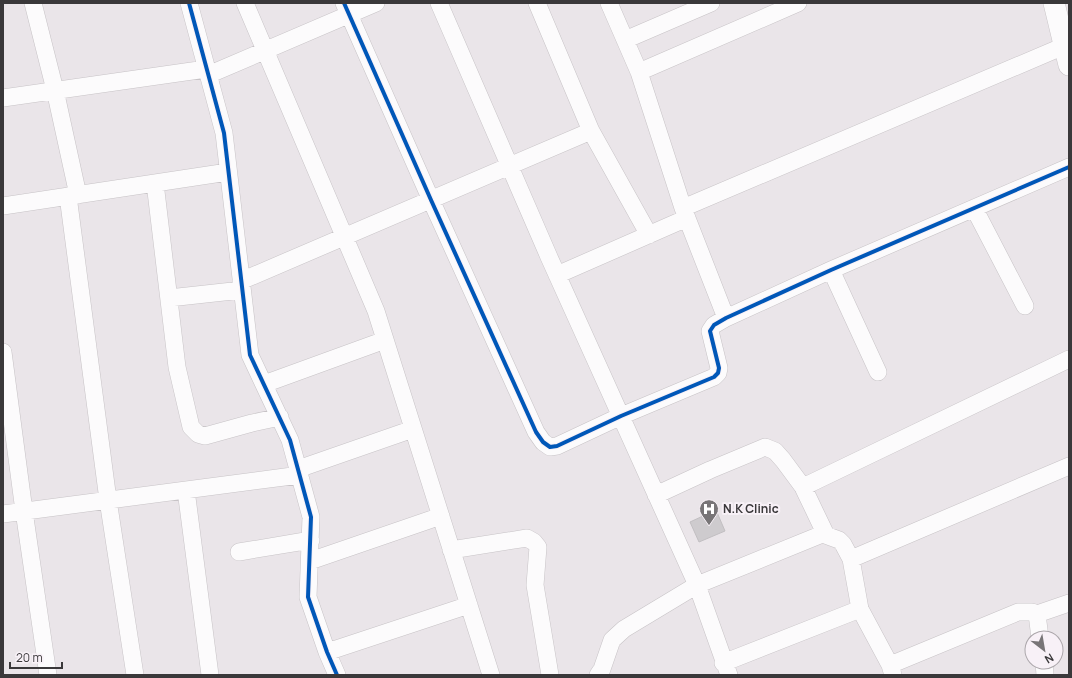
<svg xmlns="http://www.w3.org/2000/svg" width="1072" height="678" font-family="Manrope,sans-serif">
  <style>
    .building { fill: #cecbce; stroke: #c2bfc2 }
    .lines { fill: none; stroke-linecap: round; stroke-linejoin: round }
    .minor-casing { stroke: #c7c3c6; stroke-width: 18 }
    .tertiary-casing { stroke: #c7c3c6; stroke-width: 22 }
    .minor { stroke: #fcfbfc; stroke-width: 17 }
    .tertiary { stroke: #fcfbfc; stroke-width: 21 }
    .cycleway-casing { stroke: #f8f1f7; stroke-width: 6 }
    .cycleway { stroke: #0057b8; stroke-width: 4 }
    .labels { text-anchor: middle; stroke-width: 4; stroke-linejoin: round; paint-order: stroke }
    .poi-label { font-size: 12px; font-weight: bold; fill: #3a383a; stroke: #f8f1f7; text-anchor: start }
  </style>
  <rect width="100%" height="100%" fill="#eae5e9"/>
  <!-- building -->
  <path class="building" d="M716 510 725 531 699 542 690 522Z"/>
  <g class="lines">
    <defs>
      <path id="minor" d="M33 3 55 90 78 195
        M189 3 224 133 250 355 290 440 311 517 308 597 327 652 337 675
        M245 3 376 311 491 675
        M344 3 431 200 536 432 543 442 550 447 557 446 621 416 714 377 718 373 719 368 710 331 714 325 726 318 831 270 1069 167
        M439 3 549 257 697 585 729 675
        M537 3 591 131 649 235
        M609 3 639 72 683 208 726 318
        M625 40 711 3
        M639 72 798 3
        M208 75 376 3
        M3 98 206 69
        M155 183 177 367 191 427 198 434 205 436 252 423 280 417
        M68 196 108 500 135 675
        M3 206 228 172
        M683 208 1064 46
        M974 208 1025 306
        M831 270 878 372
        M557 275 687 218
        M241 281 591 131
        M169 298 242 290
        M3 352 24 511 48 675
        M264 384 385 340
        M298 469 413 429
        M803 487 1069 359
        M186 490 210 675
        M656 495 710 470 765 447 775 451 783 460 803 487 825 533 828 536 839 540 843 544 851 559 860 609 890 665 893 675
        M3 514 300 475
        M451 550 527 538 534 542 538 547 535 585 550 675
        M239 552 311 540
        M851 559 1069 466
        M310 561 441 516
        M1037 614 1069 603
        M327 652 469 605
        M1044 662 1045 675
        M723 663 860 609
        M890 665 1018 612H1032L1037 614 1040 638
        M598 675 602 669 612 640 624 629 697 585 825 533"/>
      <path id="tertiary" d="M1054 3 1069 65"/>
    </defs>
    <!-- minor casing -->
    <use href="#minor" class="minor-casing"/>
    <!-- tertiary casing -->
    <use href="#tertiary" class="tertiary-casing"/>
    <!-- minor -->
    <use href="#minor" class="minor"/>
    <!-- tertiary -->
    <use href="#tertiary" class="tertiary"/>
    <defs>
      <path id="cycleway" d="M189 3 224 133 250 355 290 440 311 517 308 597 327 652 337 675
        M344 3 431 200 536 432 543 442 550 447 557 446 621 416 714 377 718 373 719 368 710 331 714 325 726 318 831 270 1069 167"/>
    </defs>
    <!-- cycleway casing -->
    <use href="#cycleway" class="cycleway-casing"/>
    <!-- cycleway -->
    <use href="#cycleway" class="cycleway"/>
  </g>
  <!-- icons -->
  <defs>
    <symbol id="hospital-pin" viewBox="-11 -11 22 30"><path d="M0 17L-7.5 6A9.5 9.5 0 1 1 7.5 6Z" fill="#787577" stroke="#f8f1f7"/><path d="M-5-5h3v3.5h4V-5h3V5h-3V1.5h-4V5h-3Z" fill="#fff"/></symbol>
  </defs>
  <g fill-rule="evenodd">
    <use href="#hospital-pin" x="698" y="498" width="22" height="30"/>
  </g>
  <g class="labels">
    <!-- poi labels -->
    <g class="poi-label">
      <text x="723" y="513">N.K Clinic</text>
    </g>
  </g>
  <!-- border -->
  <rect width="1072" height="678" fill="none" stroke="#3a383a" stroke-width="8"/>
  <!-- north arrow -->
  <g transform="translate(1044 650) rotate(149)"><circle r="19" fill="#f8f1f7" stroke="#aca7ab"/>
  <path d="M0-3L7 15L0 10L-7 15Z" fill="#787577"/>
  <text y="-6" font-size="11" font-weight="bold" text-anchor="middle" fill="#3a383a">N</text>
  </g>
  <!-- scale -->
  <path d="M10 662v6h52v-6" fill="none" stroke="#3a383a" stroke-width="2"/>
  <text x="16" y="662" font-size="12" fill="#3a383a" stroke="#f8f1f7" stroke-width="3" paint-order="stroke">20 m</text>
</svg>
